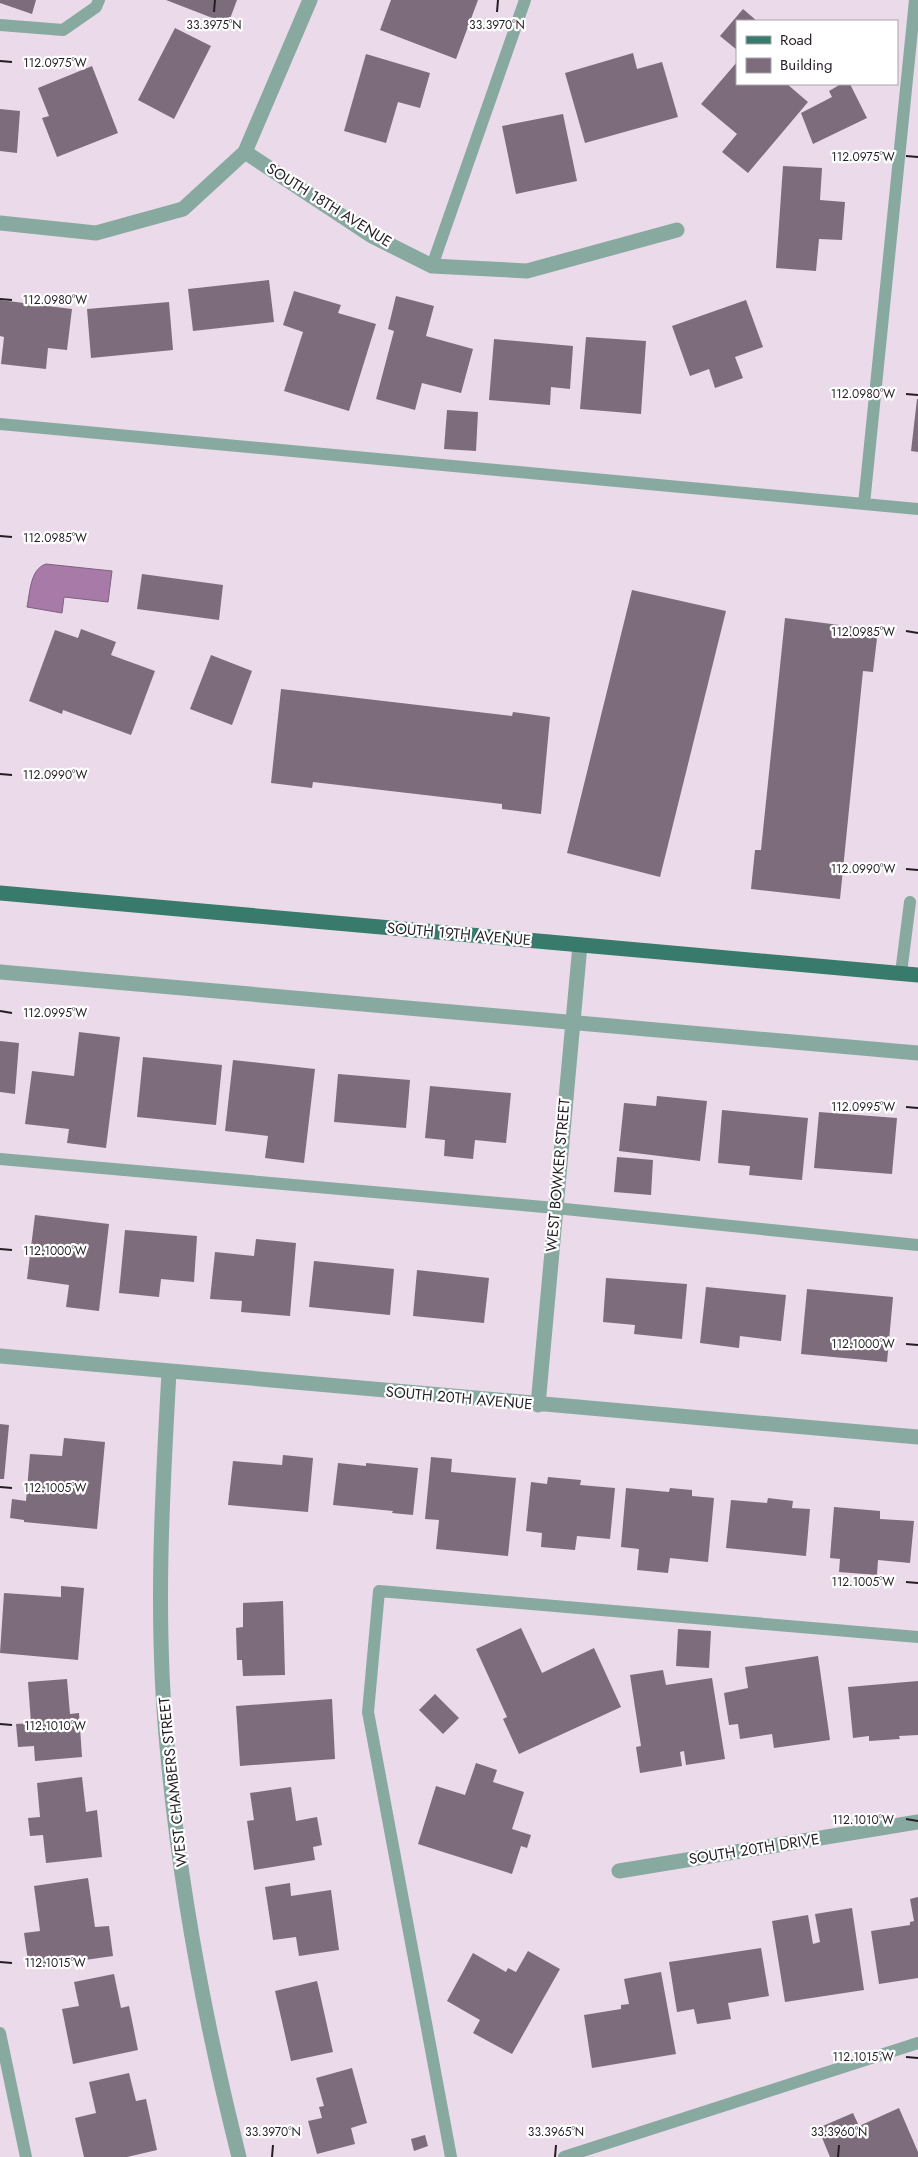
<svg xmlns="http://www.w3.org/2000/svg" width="918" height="2157" font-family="Jost,sans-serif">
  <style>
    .water { fill: #a87aa7; stroke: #805e80 }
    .building { fill: #7d6d7c }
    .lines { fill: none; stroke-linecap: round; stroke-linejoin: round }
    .lane { stroke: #88a9a0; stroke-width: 12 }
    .street { stroke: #88a9a0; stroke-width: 15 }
    .primary { stroke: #387a6b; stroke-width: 15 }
    .ticks { fill: none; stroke: #241e24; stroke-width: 2 }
    .labels { text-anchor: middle; stroke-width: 4.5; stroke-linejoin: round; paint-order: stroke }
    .street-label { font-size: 15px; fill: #241e24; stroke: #fff }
    .ticks-label { font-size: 12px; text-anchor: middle; fill: #241e24; stroke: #fff; stroke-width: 4.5; stroke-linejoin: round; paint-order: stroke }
  </style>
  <rect width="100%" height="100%" fill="#ebdaea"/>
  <!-- water -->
  <path class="water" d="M46 564 112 571 108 602 64 597 62 613 27 607C30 593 30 569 46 564Z"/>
  <!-- building -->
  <path class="building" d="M0 0H36L32 14 0 3Z
    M166 0H237L228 24Z
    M391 0H478L456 59 380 30Z
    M743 9 757 21H737V50L720 36Z
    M175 28 211 46 174 119 138 100Z
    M633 53 637 69 662 62 678 117 585 143 565 73Z
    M366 54 430 73 420 108 398 102 386 143 344 131Z
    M737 62V84H787L808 102 748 173 722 152 737 134 701 104Z
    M92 66 118 133 57 157 42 118 49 116 38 88Z
    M841 84H850L867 118 813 144 801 113 832 97 829 91Z
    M0 109 20 111 17 153 0 151Z
    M563 114 577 181 516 194 502 126Z
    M783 166 822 168 820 200 845 202 842 240 819 239 816 271 776 268Z
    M269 280 274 322 193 331 188 289Z
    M294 291 341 305 338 313 376 324 349 411 284 391 303 332 283 325Z
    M396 296 434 306 426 336 473 349 461 393 422 383 415 410 376 399 394 331 388 329Z
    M0 300 72 309 67 350 48 348 46 369 1 364 4 337 0 336Z
    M746 300 763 347 735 357 743 378 715 388 709 369 690 376 672 326Z
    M169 302 173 350 91 358 87 309Z
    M586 337 646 341 641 414 580 409Z
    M494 339 573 346 570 389 551 387 550 405 489 400Z
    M917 399H918V452L911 451Z
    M447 410 478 412 476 451 444 449Z
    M142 574 223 585 219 620 137 609Z
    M632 590 726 611 660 877 567 853Z
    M785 618 878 630 873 672 863 671 840 899 751 889 755 850H761Z
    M81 629 116 642 111 655 155 671 131 735 63 710 62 714 29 701 55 630 78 638Z
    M211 655 252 671 232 725 190 709Z
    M281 689 512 716 513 712 550 717 541 814 502 809V804L313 782 312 788 271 783Z
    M79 1032 120 1037 106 1148 67 1143 69 1129 25 1124 32 1071 74 1076Z
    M0 1041 19 1043 15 1094 0 1092Z
    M143 1057 222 1065 216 1125 137 1117Z
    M233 1060 315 1069 304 1163 265 1158 268 1136 225 1131Z
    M338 1074 410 1080 406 1128 334 1122Z
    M430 1086 511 1093 506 1143 475 1140 473 1159 444 1156 445 1140 425 1138Z
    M657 1096 707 1101 700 1161 619 1151 624 1103 656 1106Z
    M722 1110 808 1118 802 1180 749 1175 750 1166 718 1163Z
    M819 1112 897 1118 892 1174 814 1168Z
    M617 1157 653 1160 651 1195 614 1192Z
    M35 1215 109 1224 99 1311 66 1307 69 1285 27 1279Z
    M125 1230 197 1236 194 1282 161 1279 159 1297 119 1293Z
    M256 1239 296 1243 290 1316 241 1312 242 1301 210 1299 215 1252 254 1256Z
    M314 1261 394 1269 390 1315 309 1307Z
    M417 1270 489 1278 484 1323 413 1316Z
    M606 1278 687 1284 682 1339 634 1334 635 1325 603 1322Z
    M706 1287 786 1295 781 1341 740 1336 739 1348 700 1343Z
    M807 1289 893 1297 887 1362 801 1354Z
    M0 1424 9 1425 4 1479H0Z
    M64 1438 105 1442 97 1529 24 1522V1520L10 1518 12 1499 26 1501 30 1454 62 1456Z
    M283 1455 313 1458 308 1512 228 1505 233 1461 282 1465Z
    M431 1457 452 1459 451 1472 516 1478 508 1556 436 1549 439 1520 425 1519Z
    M338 1463 366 1466V1463L418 1468 413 1515 392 1513 393 1511 333 1505Z
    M548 1477 581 1480 580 1485 615 1488 610 1539 577 1536 575 1550 541 1547 542 1533 526 1531 531 1482 547 1484Z
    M626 1488 669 1492 670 1488 692 1490V1496L714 1498 708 1562 670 1558 668 1573 637 1570 639 1549 621 1547Z
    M768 1498 793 1501 792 1508 810 1509 806 1556 726 1548 731 1500 767 1503Z
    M834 1507 880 1511V1519L914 1521 910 1563 878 1560 877 1575 839 1572 840 1559 830 1558Z
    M61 1586 84 1588 78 1660 0 1653 4 1593 61 1597Z
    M283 1601 285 1675 243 1676 242 1660H237L236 1628 243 1627V1603Z
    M521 1628 542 1673 594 1648 621 1707 519 1754 503 1719 507 1717 476 1649Z
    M678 1629 711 1631 709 1668 676 1666Z
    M818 1656 830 1740 774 1748 772 1734 740 1739 738 1724 729 1725 724 1693 748 1688 745 1667Z
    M663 1670 666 1685 712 1678 725 1759 686 1765 684 1751 680 1752 682 1766 640 1773 636 1747 641 1746 630 1675Z
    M67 1679 70 1714 79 1713 82 1757 35 1761 34 1746 18 1747 16 1724 31 1723 28 1682Z
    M918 1681V1735L899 1736 900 1739 869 1741V1736L853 1738 848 1687Z
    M435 1694 459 1718 443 1734 419 1710Z
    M332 1699 335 1759 240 1766 236 1706Z
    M476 1763 497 1770 493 1782 524 1792 512 1829 531 1835 527 1848 521 1846 512 1874 418 1844 436 1786 465 1795Z
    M82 1777 86 1812 97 1810 102 1857 46 1863 43 1835 30 1836 28 1818 40 1817 37 1783Z
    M291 1787 296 1821 317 1817 322 1845 313 1847 315 1860 254 1870 247 1821 254 1820 250 1793Z
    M88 1878 95 1927 109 1926 113 1956 29 1968 24 1933 40 1931 34 1886Z
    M290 1883 291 1896 331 1890 339 1950 299 1956 296 1937 273 1940 265 1887Z
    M918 1897V1978L879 1984 871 1931 910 1925V1922L914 1921 910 1899Z
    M852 1908 864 1990 785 2002 772 1921 808 1915 813 1944 820 1942 815 1914Z
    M761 1948 769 1996 728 2003 731 2019 697 2024 694 2009 677 2012 669 1962Z
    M528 1951 560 1969 512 2054 473 2033 480 2020 447 2001 473 1953 506 1972 508 1968 516 1972Z
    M661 1972 676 2054 592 2068 584 2015 621 2009V2005L629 2004 624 1979Z
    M114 1974 121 2008 129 2006 138 2050 73 2064 62 2009 79 2006 74 1982Z
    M317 1981 333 2052 291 2061 275 1991Z
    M352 2068 367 2123 351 2128 355 2144 317 2154 308 2121 322 2118 319 2107 324 2106 316 2078Z
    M129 2073 136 2101 146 2099 157 2150 127 2157H84L75 2118 96 2113 89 2082Z
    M899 2108 918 2152V2157H830L818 2128 853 2113 859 2126Z
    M425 2135 428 2146 414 2151 411 2139Z"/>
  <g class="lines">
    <!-- lane -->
    <path class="lane" d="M0 25 63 30 96 7 99 0
      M432 266 525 0
      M0 424 918 509
      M864 504 915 0
      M901 973 910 902
      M0 1159 555 1208 918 1245
      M0 2033 26 2157
      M451 2157 368 1712 379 1591 918 1637
      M564 2157 918 2043"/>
    <!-- street -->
    <path class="street" d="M245 152 310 0
      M0 223 96 233 183 209 245 152 372 236 432 266 527 271 677 230
      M0 972 918 1053
      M0 1356 918 1437
      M169 1372C162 1496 155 1622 167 1746 179 1884 205 2022 239 2157
      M538 1405 580 945
      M619 1871 918 1822"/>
    <!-- primary -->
    <path class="primary" d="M0 893 918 975"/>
  </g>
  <!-- ticks -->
  <path class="ticks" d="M214 12 215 0M497 12 498 0M0 61 12 62M906 156 918 157M0 299 12 300M906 394 918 395M0 536 12 537M906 631 918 633M0 774 12 775M906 869 918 870M0 1011 12 1013M906 1107 918 1108M0 1249 12 1250M906 1344 918 1345M0 1487 12 1488M906 1582 918 1583M0 1724 12 1725M906 1819 918 1821M0 1962 12 1963M906 2057 918 2058M272 2157 273 2145M555 2157 556 2145M838 2157 839 2145"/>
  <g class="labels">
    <!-- street labels -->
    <g class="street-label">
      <text transform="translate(329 205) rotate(32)" y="5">SOUTH 18TH AVENUE</text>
      <text transform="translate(459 934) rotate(5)" y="5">SOUTH 19TH AVENUE</text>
      <text transform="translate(558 1175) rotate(-85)" y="5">WEST BOWKER STREET</text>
      <text transform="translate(459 1398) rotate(5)" y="5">SOUTH 20TH AVENUE</text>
      <text transform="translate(173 1782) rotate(-96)" y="5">WEST CHAMBERS STREET</text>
      <text transform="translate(754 1849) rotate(-9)" y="5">SOUTH 20TH DRIVE</text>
    </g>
  </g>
  <g class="ticks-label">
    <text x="214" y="29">33.3975°N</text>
    <text x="497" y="29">33.3970°N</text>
    <text x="55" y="67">112.0975°W</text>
    <text x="863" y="161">112.0975°W</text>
    <text x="55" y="304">112.0980°W</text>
    <text x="863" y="398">112.0980°W</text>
    <text x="55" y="542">112.0985°W</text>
    <text x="863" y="636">112.0985°W</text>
    <text x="55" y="779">112.0990°W</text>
    <text x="863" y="873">112.0990°W</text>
    <text x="55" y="1017">112.0995°W</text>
    <text x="863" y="1111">112.0995°W</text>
    <text x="55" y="1255">112.1000°W</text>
    <text x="863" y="1348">112.1000°W</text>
    <text x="55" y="1492">112.1005°W</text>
    <text x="863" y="1586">112.1005°W</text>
    <text x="55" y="1730">112.1010°W</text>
    <text x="863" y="1824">112.1010°W</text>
    <text x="55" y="1967">112.1015°W</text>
    <text x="863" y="2061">112.1015°W</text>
    <text x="273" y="2136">33.3970°N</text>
    <text x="556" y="2136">33.3965°N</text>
    <text x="839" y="2136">33.3960°N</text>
  </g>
  <!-- legend -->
  <rect x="736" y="20" width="162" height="65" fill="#ffffff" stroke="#a7a5a7"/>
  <rect x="746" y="36" width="25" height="8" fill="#387a6b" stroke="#a7a5a7"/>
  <text x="780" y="45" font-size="15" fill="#241e24">Road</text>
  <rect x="746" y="58" width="25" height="15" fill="#7d6d7c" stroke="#a7a5a7"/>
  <text x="780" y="70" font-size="15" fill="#241e24">Building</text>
</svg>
